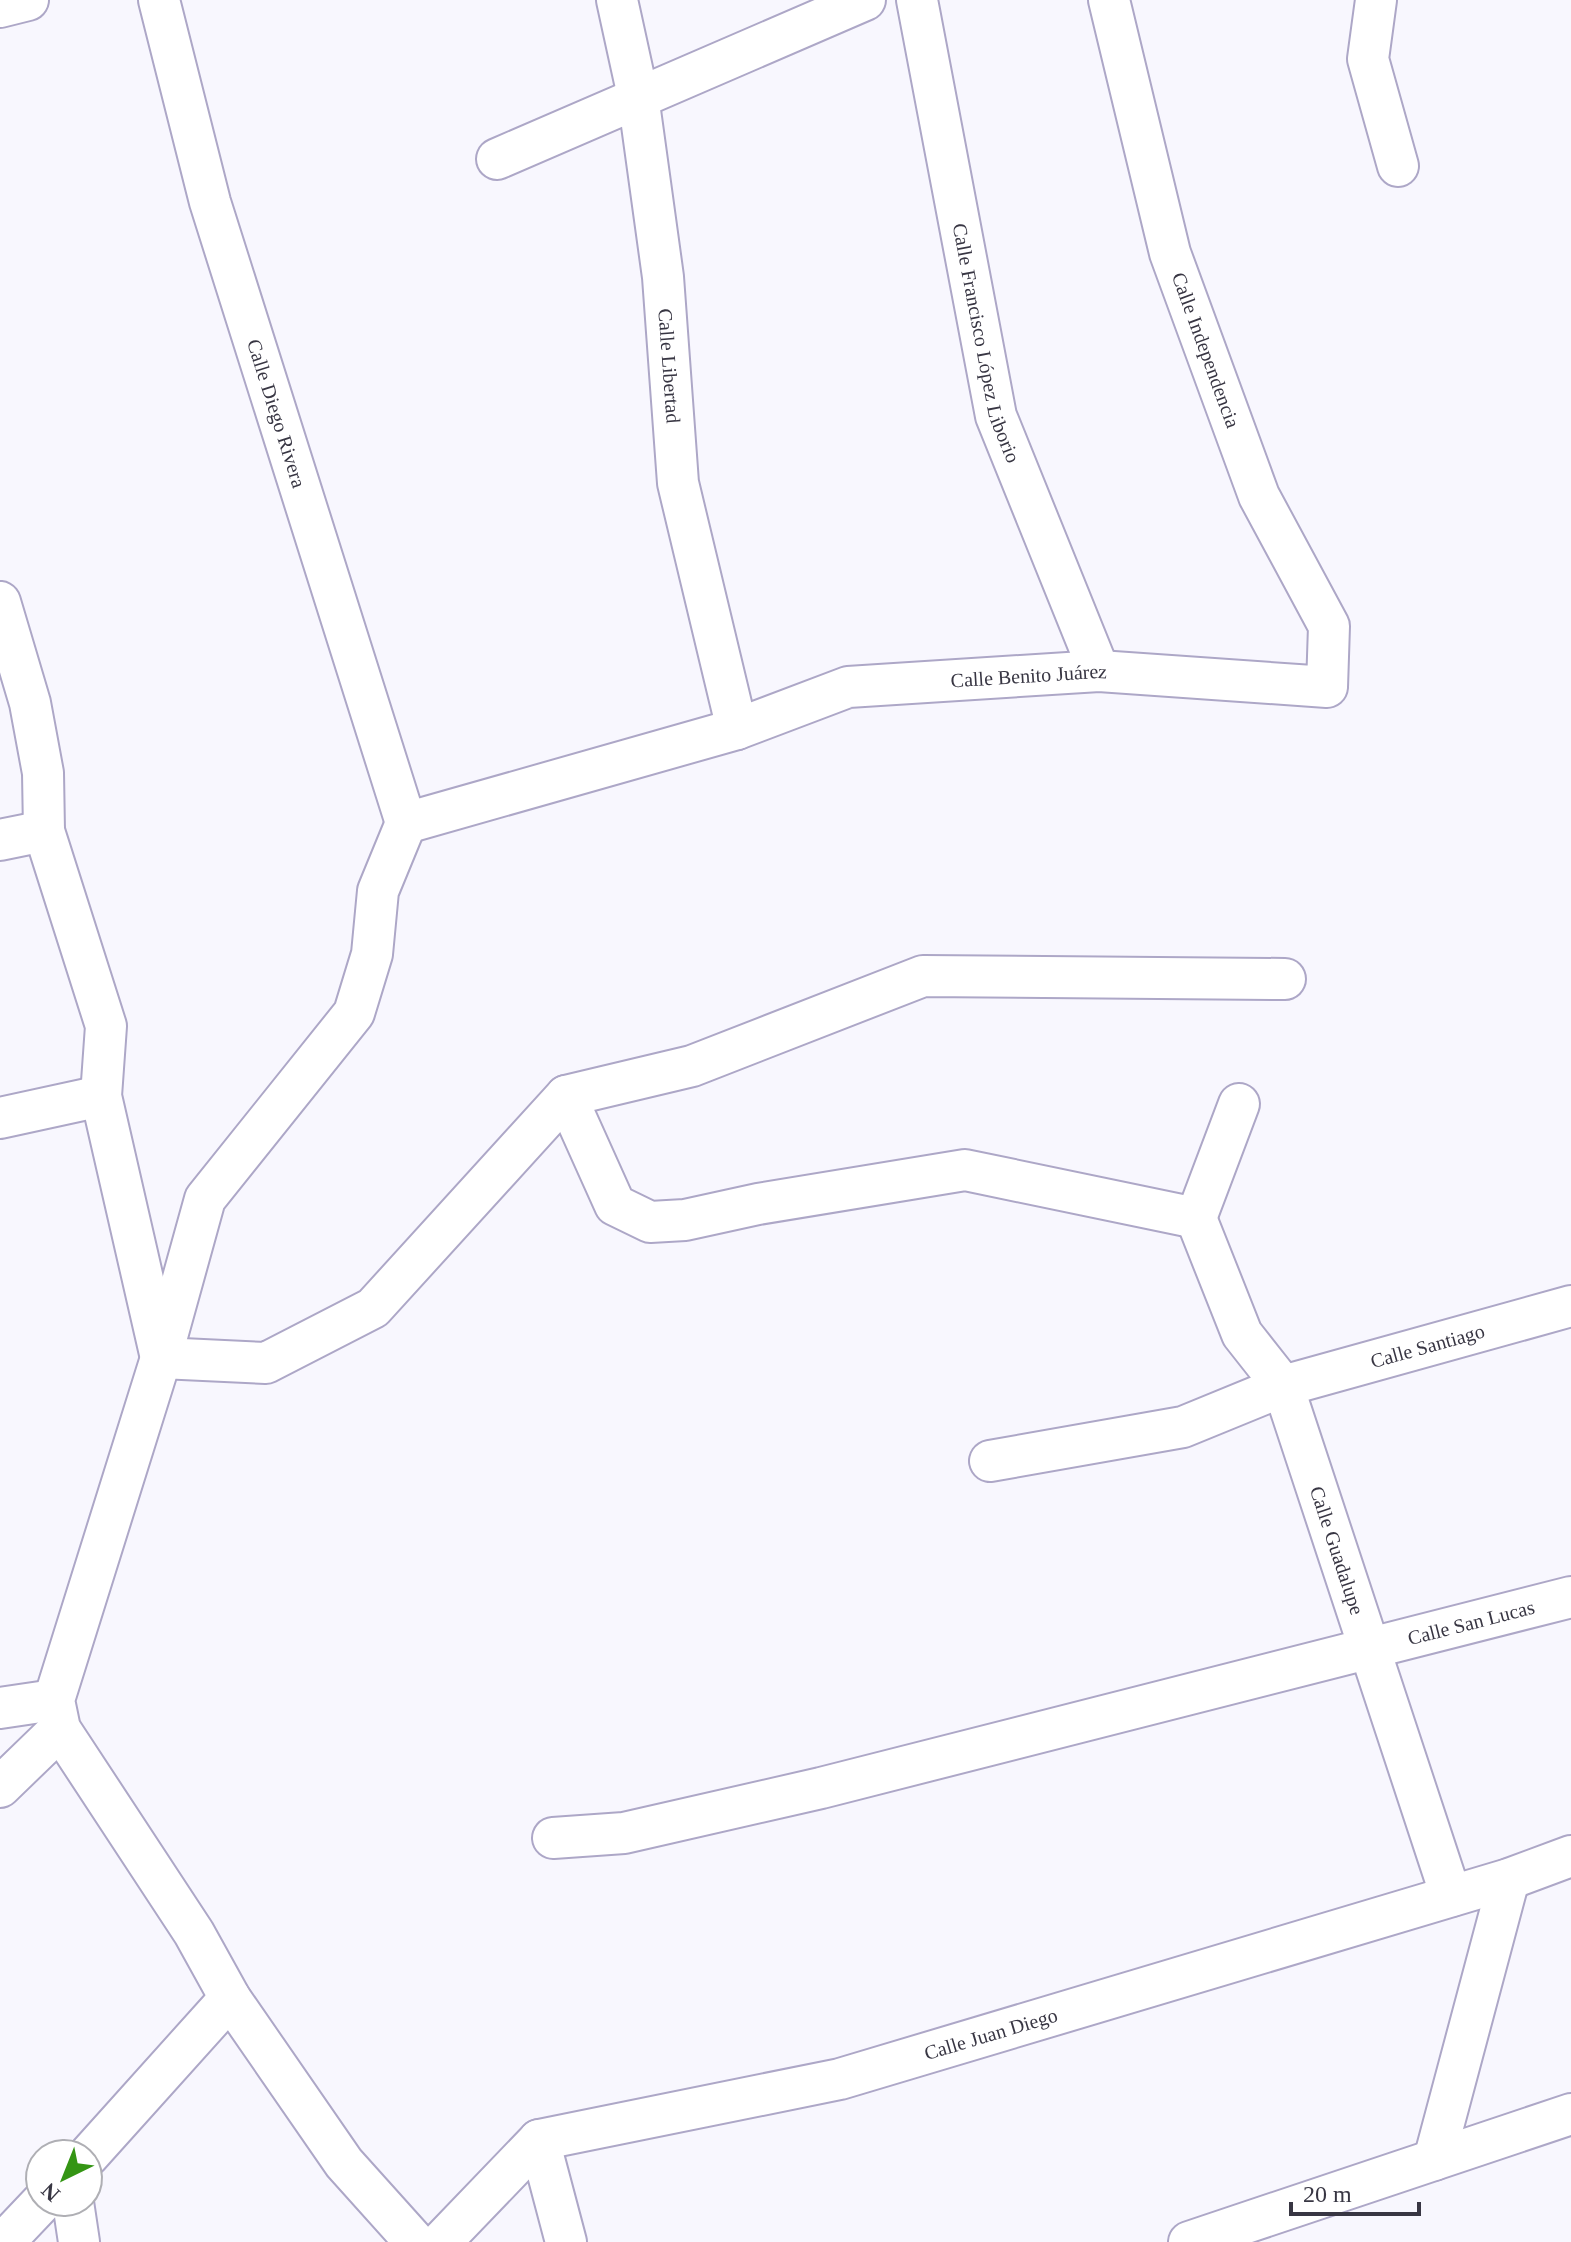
<svg xmlns="http://www.w3.org/2000/svg" width="1571" height="2242" font-family="'Times New Roman',serif">
  <style>
    .lines { fill: none; stroke-linecap: round; stroke-linejoin: round }
    .minor-casing { stroke: #ada7c7; stroke-width: 44 }
    .minor { stroke: #fff; stroke-width: 40 }
    .labels { text-anchor: middle; stroke-width: 8; stroke-linejoin: round; paint-order: stroke }
    .street-label { font-size: 20px; fill: #383643; stroke: #fff }
  </style>
  <rect width="100%" height="100%" fill="#f8f7fe"/>
  <g class="lines">
    <defs>
      <g id="minor">
        <path id="s1" d="M159 0 210 202 406 823"/>
        <path id="s2" d="M617 0 638 96 663 277 678 483 737 729"/>
        <path id="s3" d="M917 0 996 416 1099 671"/>
        <path d="M1376 0 1368 59 1398 166"/>
        <path d="M0 7 28 0"/>
        <path d="M497 159 865 0"/>
        <path d="M0 602 30 703 43 773 44 831 106 1026 101 1096 161 1358 266 1363 373 1308 566 1096 692 1066 923 976 1285 979"/>
        <path id="s4" d="M406 823 737 729 848 687 1099 671 1327 687 1329 626 1259 496 1170 253 1109 0"/>
        <path d="M406 823 378 891 372 954 354 1013 205 1199 161 1358 54 1700 60 1729 194 1933 230 1998 344 2163 415 2242"/>
        <path d="M0 840 44 831"/>
        <path d="M566 1096 615 1205 650 1222 685 1220 758 1204 965 1170 1196 1218"/>
        <path d="M0 1118 101 1096"/>
        <path id="s5" d="M1196 1218 1242 1334 1283 1386 1451 1896"/>
        <path d="M1196 1218 1239 1104"/>
        <path id="s6" d="M990 1461 1183 1427 1283 1386 1571 1306"/>
        <path d="M0 1708 54 1700"/>
        <path d="M0 1787 60 1729"/>
        <path id="s7" d="M553 1838 624 1833 821 1788 1571 1597"/>
        <path d="M539 2140 566 2242"/>
        <path d="M88 2156 230 1998"/>
        <path d="M1434 2160 1509 1879"/>
        <path d="M73 2202 79 2242"/>
        <path d="M4 2242 42 2202"/>
        <path id="s8" d="M441 2242 539 2140 840 2079 1509 1879 1571 1856"/>
        <path d="M1189 2242 1571 2114"/>
      </g>
    </defs>
    <!-- minor casing -->
    <use href="#minor" class="minor-casing"/>
    <!-- minor -->
    <use href="#minor" class="minor"/>
  </g>
  <g class="labels">
    <!-- street labels -->
    <g class="street-label">
      <text dy="7" stroke="none"><textPath href="#s3" startOffset="350">Calle Francisco López Liborio</textPath></text>
      <text transform="translate(1206 350) rotate(70)" y="7">Calle Independencia</text>
      <text dy="7" stroke="none"><textPath href="#s2" startOffset="370">Calle Libertad</textPath></text>
      <text dy="7" stroke="none"><textPath href="#s1" startOffset="430">Calle Diego Rivera</textPath></text>
      <text dy="7" stroke="none"><textPath href="#s4" startOffset="644">Calle Benito Juárez</textPath></text>
      <text dy="7" stroke="none"><textPath href="#s6" startOffset="454">Calle Santiago</textPath></text>
      <text dy="7" stroke="none"><textPath href="#s5" startOffset="364">Calle Guadalupe</textPath></text>
      <text dy="7" stroke="none"><textPath href="#s7" startOffset="944">Calle San Lucas</textPath></text>
      <text dy="7" stroke="none"><textPath href="#s8" startOffset="606">Calle Juan Diego</textPath></text>
    </g>
  </g>
  <!-- north arrow -->
  <g transform="translate(64 2178) rotate(223)"><circle r="38" fill="#ffffff" stroke="#afafb4" stroke-width="2"/>
  <path d="M0-6L14 30L0 20L-14 30Z" fill="#349514"/>
  <text y="-12" font-size="22" font-weight="bold" text-anchor="middle" fill="#383643">N</text>
  </g>
  <!-- scale -->
  <path d="M1291 2202v12h128v-12" fill="none" stroke="#383643" stroke-width="4"/>
  <text x="1303" y="2202" font-size="24" fill="#383643" stroke="#ffffff" stroke-width="6" paint-order="stroke">20 m</text>
</svg>
